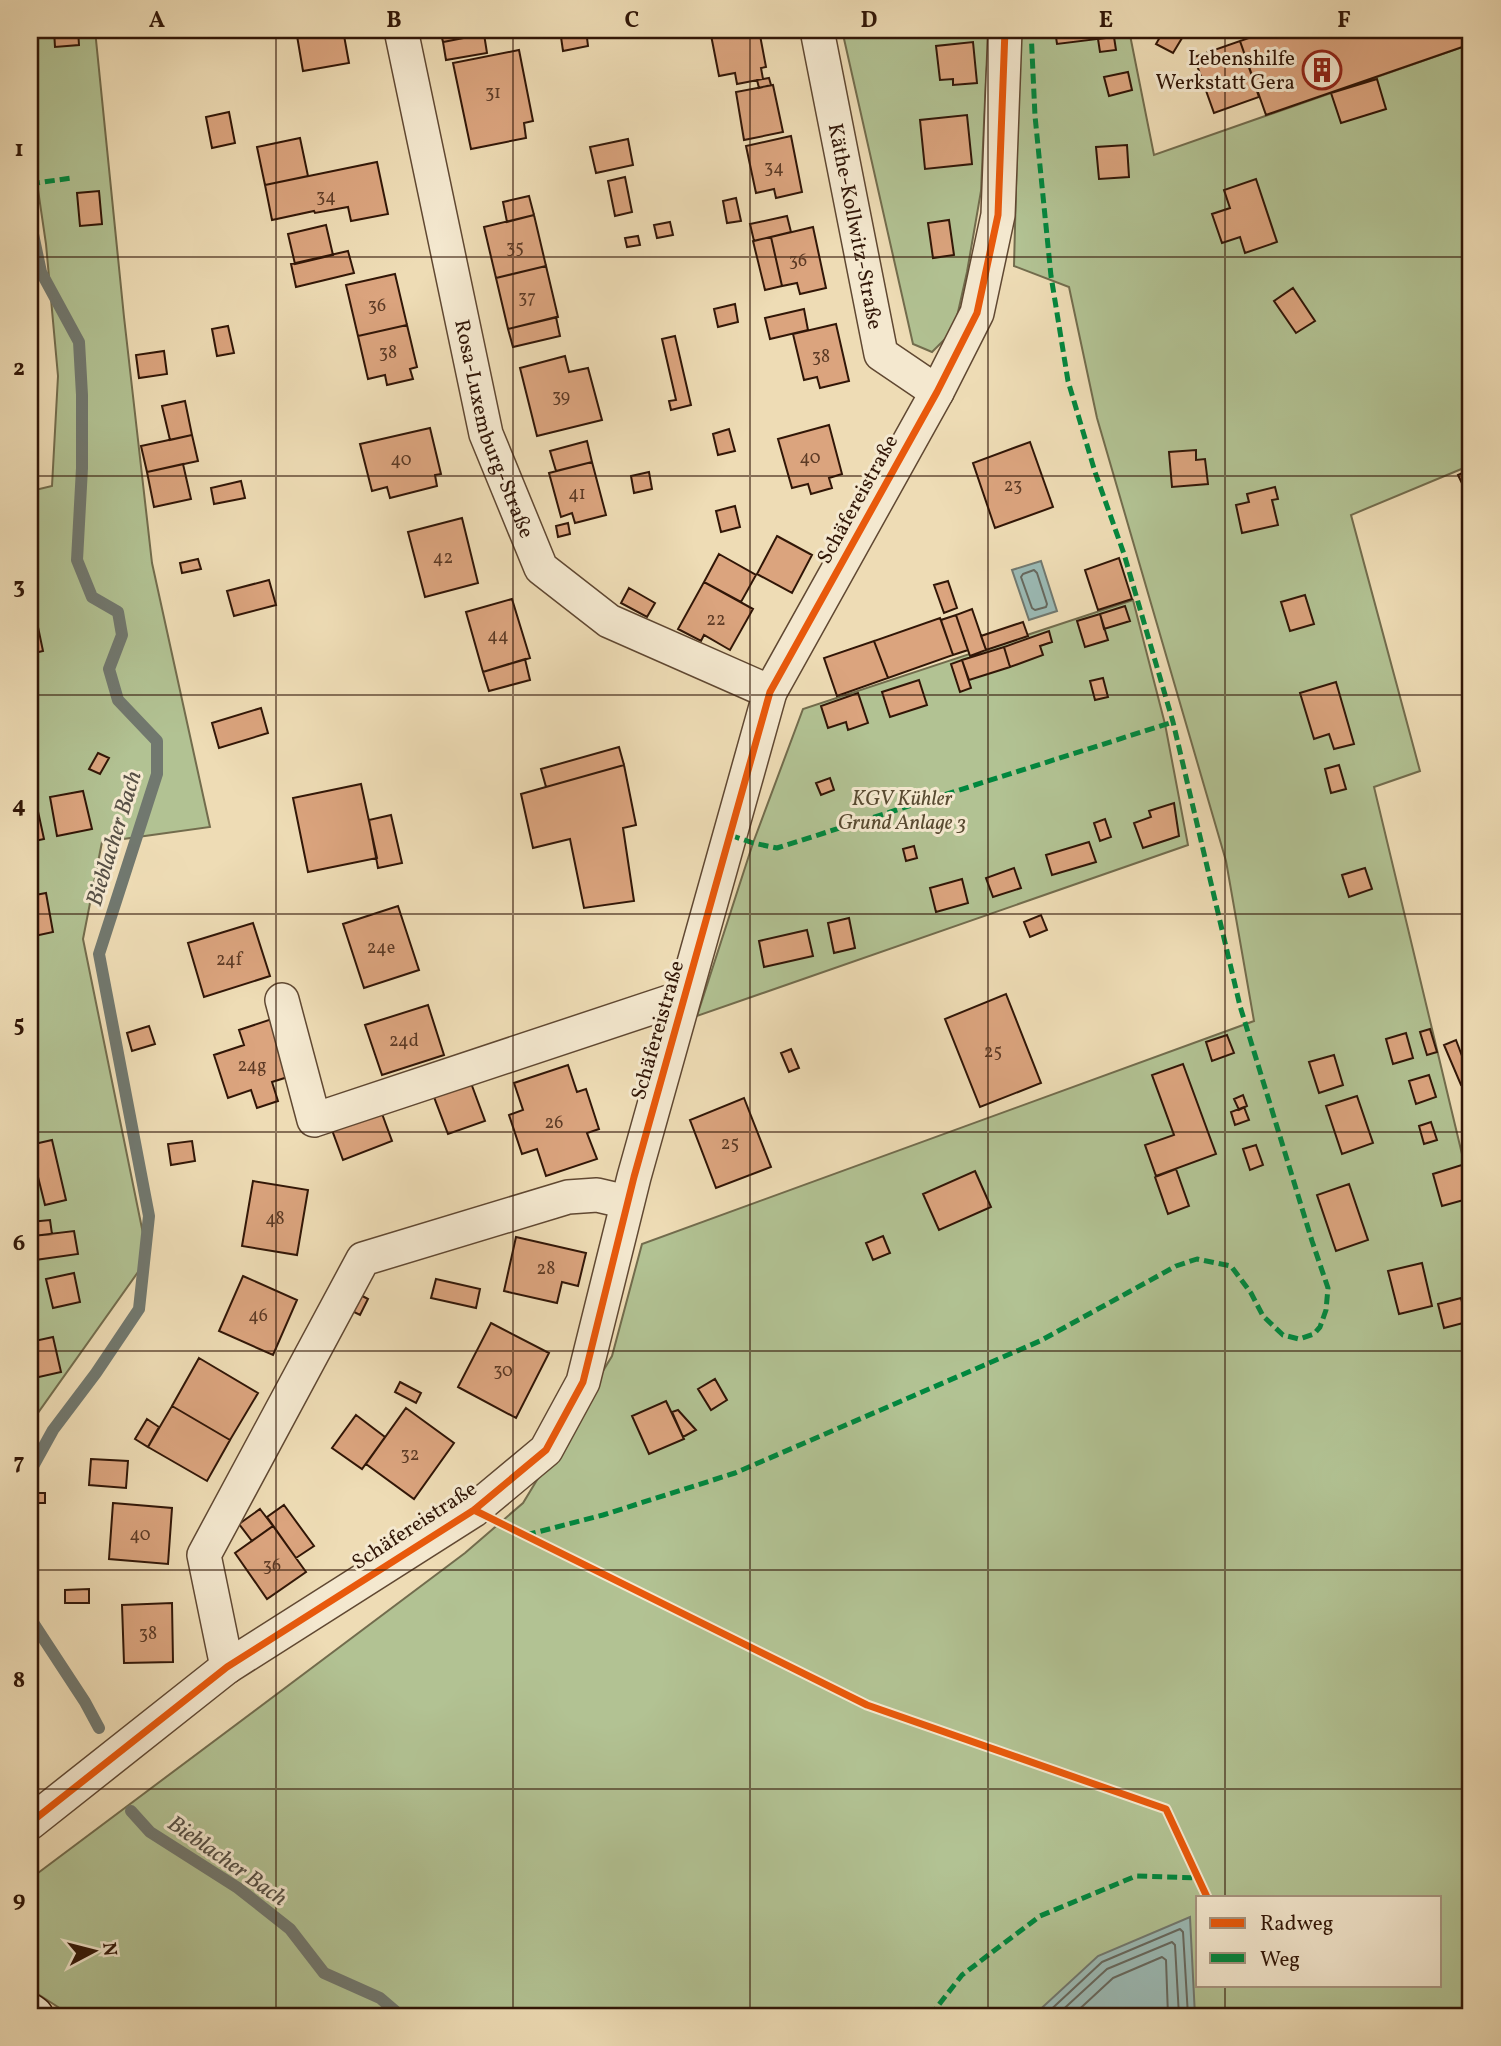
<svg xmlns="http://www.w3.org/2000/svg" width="1501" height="2046" font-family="Vollkorn,serif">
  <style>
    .green { fill: #b2c293; stroke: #726c4d; stroke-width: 2; fill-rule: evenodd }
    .water { fill: #9bbab5; stroke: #71786f; stroke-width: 2 }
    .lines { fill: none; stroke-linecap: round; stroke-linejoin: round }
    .shore { stroke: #66685e; stroke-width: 2 }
    .stream { stroke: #71786f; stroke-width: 12 }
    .building { fill: #dba47e; stroke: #311607; stroke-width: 2 }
    .street-casing { stroke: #604832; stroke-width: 36 }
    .secondary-casing { stroke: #311607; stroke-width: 41 }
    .street { stroke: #f4e8cf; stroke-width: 33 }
    .secondary { stroke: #f4e8cf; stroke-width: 38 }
    .quiet { stroke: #00873e; stroke-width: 5; stroke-dasharray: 10 5; stroke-linecap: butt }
    .cycleway-casing { stroke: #f4e8cf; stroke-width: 11 }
    .cycleway { stroke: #e8590c; stroke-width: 7 }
    .grid { fill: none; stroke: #311607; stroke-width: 2; stroke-opacity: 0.55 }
    .labels { text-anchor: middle; stroke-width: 6; stroke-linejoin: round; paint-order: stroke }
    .number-label { font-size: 18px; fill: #5c3a25 }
    .poi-label { font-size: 21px; fill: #311607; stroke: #f4e8cf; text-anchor: end }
    .street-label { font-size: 21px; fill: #311607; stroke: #f4e8cf }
    .park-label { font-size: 21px; font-style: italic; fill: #584a31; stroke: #f4e8cf }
    .water-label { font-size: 23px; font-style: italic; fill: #564f44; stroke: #f4e8cf }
    .neatline { fill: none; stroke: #311607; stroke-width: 2.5 }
    .grid-label { font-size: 23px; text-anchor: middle; font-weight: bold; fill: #311607 }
  </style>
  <rect width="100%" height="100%" fill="#eedcb5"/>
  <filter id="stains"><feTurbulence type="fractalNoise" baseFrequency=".00286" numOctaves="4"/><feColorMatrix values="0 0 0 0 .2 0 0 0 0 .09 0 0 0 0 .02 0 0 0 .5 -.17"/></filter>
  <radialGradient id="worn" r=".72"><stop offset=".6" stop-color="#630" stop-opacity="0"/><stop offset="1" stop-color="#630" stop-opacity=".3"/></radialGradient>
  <!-- green -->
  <path class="green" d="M30 30H95L124 317 152 563 210 827 102 842 83 939 148 1258 30 1424V486L31 491 52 486 58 376 46 244 37 183 30 153Z
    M842 30H990L986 77 981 191 967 272 954 330 932 352 913 344Z
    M1020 30H1129L1154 155 1471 44V465L1351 515 1420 771 1374 787 1462 1154 1471 1150V2016H72L30 1989V1879L465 1553 523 1503 612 1356 642 1244 1254 1021 1226 861 1097 418 1069 287 1014 266ZM1198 1897H1440V1985H1198Z
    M1133 600 1165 724 1188 845 697 1016 753 843 803 709Z"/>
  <!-- water -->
  <path class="water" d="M1041 561 1057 611 1029 620 1012 570Z
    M1190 1917 1195 2016H1033L1098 1956Z"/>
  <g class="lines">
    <!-- shore -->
    <path class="shore" d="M1034 570 1037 573 1047 604 1046 607 1035 610 1032 608 1021 577 1023 574Z
      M1044 2016 1102 1962 1180 1929 1183 1932 1188 2016
      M1056 2016 1107 1969 1172 1942 1175 1945 1179 2016
      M1072 2016 1113 1978 1162 1957 1166 1960 1168 2016"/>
    <!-- stream -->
    <path class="stream" d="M30 220 41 272 79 342 82 395V468L77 560 92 597 118 612 122 635 109 669 118 700 157 741V774L99 954 149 1216 139 1309 96 1373 53 1430 32 1468 30 1478
      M30 1618 85 1702 99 1728
      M131 1811 150 1832 238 1888 290 1929 324 1973 380 1998 401 2016"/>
  </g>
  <!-- building -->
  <path class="building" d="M54 30H78L79 45 55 47Z
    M296 30H343L349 63 303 71Z
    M440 30H473L474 36 443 42Z
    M560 30H586L588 46 563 51Z
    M710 30H759L766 67 761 68 763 79 737 84 735 73 719 76Z
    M1055 30H1113L1114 37 1057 44Z
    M1164 30H1168L1182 38 1173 53 1156 44Z
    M1272 30H1471V44L1266 115 1240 41Z
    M484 34 487 53 446 60 443 42Z
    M1114 37 1116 50 1100 52 1098 39Z
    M1240 41 1259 97 1214 113 1194 57Z
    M973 42 977 83 953 85V79L940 80 936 46Z
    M519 50 533 121 524 123 526 138 471 149 453 63Z
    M1128 72 1132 90 1109 96 1104 77Z
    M769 78 771 85 759 88 757 80Z
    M1377 79 1386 109 1341 123 1331 93Z
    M773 85 783 132 744 140 736 92Z
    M229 112 235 143 212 148 206 117Z
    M967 115 972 164 925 169 920 120Z
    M791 136 802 192 776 198 774 189 756 193 746 146Z
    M300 138 308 176 265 185 257 147Z
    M628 139 633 165 596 173 590 147Z
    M1127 145 1129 177 1099 179 1096 147Z
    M377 162 388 214 351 221 348 207 315 213 314 211 272 220 265 185Z
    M625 177 632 212 615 216 608 181Z
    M1256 179 1277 242 1245 253 1240 237 1222 243 1212 214 1230 208 1224 190Z
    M99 191 102 224 80 226 77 193Z
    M529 196 534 215 507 222 503 202Z
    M736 198 741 221 727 223 723 201Z
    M534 215 546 266 496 278 484 227Z
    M787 216 791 232 754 241 750 224Z
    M949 220 954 255 933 258 928 223Z
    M670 222 673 235 657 238 654 225Z
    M326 225 333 255 295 264 288 234Z
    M813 227 826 288 800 294 797 283 782 286 771 237Z
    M638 236 640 245 627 247 625 238Z
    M771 237 782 286 765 290 753 241Z
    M348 251 354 273 296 287 291 264Z
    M546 266 558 317 508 329 496 278Z
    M395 274 407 325 358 336 346 285Z
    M1293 288 1315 321 1296 333 1274 301Z
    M735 304 738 322 718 327 714 309Z
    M804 309 808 330 770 339 765 318Z
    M556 317 560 336 513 347 508 329Z
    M836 324 849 381 820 388 817 377 804 380 793 334Z
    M407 325 417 367 410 369 413 379 387 385 385 375 368 379 358 336Z
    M228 326 234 353 217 356 212 329Z
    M675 336 691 405 671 410 669 401 676 400 662 339Z
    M164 351 167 374 139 378 136 355Z
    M565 356 569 372 588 368 602 420 537 436 520 368Z
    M185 401 192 435 170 440 162 406Z
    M829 425 842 474 829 478 832 488 811 494 808 484 792 488 778 439Z
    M430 428 441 474 435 475 437 486 390 498 387 487 372 491 360 444Z
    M729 429 735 451 718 455 713 434Z
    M192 435 198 461 147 472 141 446Z
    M587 441 592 462 556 471 550 451Z
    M1030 442 1053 507 995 528 973 463Z
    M1196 450V460L1205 459 1208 484 1172 487 1169 452Z
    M592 462 606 515 575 523 572 513 561 517 549 473Z
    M183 464 191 499 154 507 147 472Z
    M1471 469V497L1469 498 1458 475Z
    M649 472 652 489 634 493 631 476Z
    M241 481 245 498 214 504 211 488Z
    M1275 487 1278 499 1272 500 1278 525 1242 533 1236 505 1249 502 1247 494Z
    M735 506 740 527 721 532 716 511Z
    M462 518 478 583 425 597 408 532Z
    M568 523 570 534 558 537 556 526Z
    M777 536 812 555 792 593 757 574Z
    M719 554 756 575 741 602 704 582Z
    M1119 558 1132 599 1098 610 1085 570Z
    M198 559 201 569 182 573 180 563Z
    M269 580 276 605 234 616 227 591Z
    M948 581 957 608 944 613 934 585Z
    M704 582 753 609 730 650 704 635 701 641 678 629Z
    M629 588 655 603 647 617 621 603Z
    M1305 595 1314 624 1290 631 1281 602Z
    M512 599 530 658 483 672 466 612Z
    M1125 606 1130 621 1104 629 1100 614Z
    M34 608 43 651 30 654V609Z
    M972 609 986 650 970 656 956 615Z
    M1100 614 1108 640 1085 647 1077 621Z
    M956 615 968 650 953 655 941 620Z
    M940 618 953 655 888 678 874 641Z
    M1023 622 1028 636 986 650 981 636Z
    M1049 631 1052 642 1040 646 1043 655 1010 667 1004 647Z
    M874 641 888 678 837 696 824 658Z
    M1004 647 1010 667 969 680 962 660Z
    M525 659 530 680 489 691 483 672Z
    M962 660 971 688 960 692 951 664Z
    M1103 678 1108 697 1095 700 1090 681Z
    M919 680 927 705 890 717 882 692Z
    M1336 682 1354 744 1334 749 1329 734 1314 739 1300 693Z
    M858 693 868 723 848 730 846 722 828 728 821 706Z
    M261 708 268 733 219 748 212 723Z
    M619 747 624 765 546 787 541 769Z
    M98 753 109 758 100 774 89 769Z
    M624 765 636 825 623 828 634 901 584 908 570 839 533 848 521 794Z
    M1339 765 1346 789 1331 793 1325 769Z
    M830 778 834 790 821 795 816 783Z
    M361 784 377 858 308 872 293 798Z
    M83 791 92 829 57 836 50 797Z
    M34 793 44 839 30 842V794Z
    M1174 803 1179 836 1143 848 1134 823 1151 817 1149 811Z
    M391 815 402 863 378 868 369 820Z
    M1105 819 1111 837 1100 841 1094 823Z
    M1089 842 1096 862 1052 875 1046 855Z
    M914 846 917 858 906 861 903 849Z
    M1014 868 1021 888 993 897 986 878Z
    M1365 868 1372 889 1349 897 1342 875Z
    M962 879 968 903 936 912 930 888Z
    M46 893 53 932 30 937V896Z
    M398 906 419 970 364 988 343 924Z
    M1041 915 1047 930 1030 937 1024 922Z
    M849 918 855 948 834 953 828 923Z
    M253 923 270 976 204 997 188 943Z
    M807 930 813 956 764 967 759 941Z
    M1006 994 1041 1083 980 1107 945 1019Z
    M428 1005 444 1055 382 1075 365 1025Z
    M272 1019 291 1076 272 1082 278 1101 257 1108 251 1090 228 1098 214 1055 244 1045 239 1030Z
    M149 1026 155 1044 132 1051 127 1033Z
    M1430 1029 1437 1052 1427 1055 1420 1032Z
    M1406 1033 1413 1058 1393 1064 1386 1039Z
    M1227 1035 1234 1053 1212 1061 1206 1042Z
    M1456 1040 1471 1080 1461 1085 1444 1045Z
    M791 1049 799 1068 789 1072 781 1053Z
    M1334 1055 1343 1085 1319 1093 1309 1062Z
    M1183 1064 1216 1154 1156 1176 1145 1145 1174 1135 1152 1075Z
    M568 1065 577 1092 586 1089 599 1129 587 1133 597 1159 546 1176 537 1149 522 1154 509 1115 523 1110 514 1083Z
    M1429 1075 1436 1097 1416 1104 1409 1081Z
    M471 1083 485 1121 448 1134 434 1097Z
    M1243 1095 1247 1106 1239 1110 1234 1099Z
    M1357 1096 1373 1143 1342 1154 1326 1106Z
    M744 1098 771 1167 716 1188 690 1120Z
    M1244 1107 1249 1120 1235 1125 1231 1112Z
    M381 1111 392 1141 343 1160 332 1130Z
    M1431 1122 1437 1140 1424 1144 1419 1126Z
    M52 1140 66 1200 45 1205 30 1145Z
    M192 1141 195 1161 171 1165 168 1144Z
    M1256 1145 1263 1165 1250 1170 1243 1149Z
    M1465 1164 1471 1186V1198L1442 1206 1433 1174Z
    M1176 1169 1189 1206 1168 1214 1155 1177Z
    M975 1171 991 1207 939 1230 923 1194Z
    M253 1181 308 1190 297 1255 242 1246Z
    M1349 1184 1368 1240 1336 1251 1317 1195Z
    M50 1220 52 1234 32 1236 30 1222Z
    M74 1231 78 1254 35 1260 32 1236Z
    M883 1236 890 1253 873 1260 866 1243Z
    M516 1237 586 1253 578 1286 562 1282 557 1303 504 1291Z
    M1422 1263 1432 1306 1399 1314 1388 1271Z
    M74 1273 80 1302 53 1308 46 1279Z
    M243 1276 297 1300 273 1355 219 1331Z
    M436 1279 480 1289 476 1308 431 1298Z
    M355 1292 368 1299 360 1315 346 1308Z
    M1461 1298 1467 1322 1444 1328 1438 1304Z
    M491 1323 549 1353 516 1418 458 1387Z
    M53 1337 61 1372 30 1379V1342Z
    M199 1358 258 1393 230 1440 172 1406Z
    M715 1379 727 1400 711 1410 698 1389Z
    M400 1382 421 1393 416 1403 395 1392Z
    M666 1401 684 1439 649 1454 632 1416Z
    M172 1406 230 1440 207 1481 148 1447Z
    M406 1408 454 1443 414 1499 366 1464Z
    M678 1410 696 1430 683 1437 672 1412Z
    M356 1415 385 1437 362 1469 332 1448Z
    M147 1419 159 1427 148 1447 135 1439Z
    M91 1459 128 1461 126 1488 89 1485Z
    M33 1493H45V1503H33Z
    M113 1503 172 1508 168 1564 109 1559Z
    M284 1505 314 1546 296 1558 267 1517Z
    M260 1509 273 1526 252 1541 239 1524Z
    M273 1526 306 1572 267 1599 235 1553Z
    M89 1589V1603H65V1590Z
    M172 1603 173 1662 124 1663 122 1605Z"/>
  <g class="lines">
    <defs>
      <g id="street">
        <path id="s1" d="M401 30 486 434 541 568 609 621 770 692"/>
        <path id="s2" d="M817 30 881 354 937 392"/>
        <path d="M282 1000 314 1120 684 997"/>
        <path d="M227 1667 204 1555 363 1259 568 1197 597 1195 627 1202"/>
        <path d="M30 1823 227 1667 474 1510 546 1450 583 1382 634 1177 770 692 937 392 977 313 998 215 1005 30"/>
      </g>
      <path id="secondary" d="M30 2013 34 2016"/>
    </defs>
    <!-- street casing -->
    <use href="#street" class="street-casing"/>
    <!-- secondary casing -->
    <use href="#secondary" class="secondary-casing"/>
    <!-- street -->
    <use href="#street" class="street"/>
    <!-- secondary -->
    <use href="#secondary" class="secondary"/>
    <!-- quiet -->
    <path class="quiet" d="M30 184 71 178
      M30 454 34 480 30 481
      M730 835 753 843 777 848 1173 722
      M526 1535 603 1515 735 1473 1040 1341 1176 1266 1197 1259 1231 1266 1251 1293 1263 1316 1283 1335 1299 1339 1314 1334 1320 1327 1326 1310 1328 1288 1312 1241 1240 1006 1173 722 1124 554 1095 472 1068 381 1051 276 1035 116 1031 30
      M930 2016 962 1975 1040 1916 1136 1876 1199 1878"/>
    <defs>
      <path id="cycleway" d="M474 1510 867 1705 1166 1809 1207 1897
        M30 1823 227 1667 474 1510 546 1450 583 1382 634 1177 770 692 937 392 977 313 998 215 1005 30"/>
    </defs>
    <!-- cycleway casing -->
    <use href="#cycleway" class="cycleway-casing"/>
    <!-- cycleway -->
    <use href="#cycleway" class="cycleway"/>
  </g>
  <!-- grid -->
  <path class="grid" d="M276 30V2016M513 30V2016M750 30V2016M988 30V2016M1225 30V1897M30 257H1471M30 476H1471M30 695H1471M30 914H1471M30 1132H1471M30 1351H1471M30 1570H1471M30 1789H1471M1225 1985V2016"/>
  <!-- icons -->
  <defs>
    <symbol id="building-ring" viewBox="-11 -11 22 22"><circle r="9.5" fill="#f4e8cf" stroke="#8f2418" stroke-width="1.5"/><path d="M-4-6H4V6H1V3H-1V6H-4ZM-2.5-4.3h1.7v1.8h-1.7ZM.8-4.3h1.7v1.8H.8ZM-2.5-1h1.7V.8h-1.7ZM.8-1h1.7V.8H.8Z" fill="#8f2418"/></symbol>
  </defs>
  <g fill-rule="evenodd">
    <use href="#building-ring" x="1300" y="48" width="44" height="44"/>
  </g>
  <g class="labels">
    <!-- number labels -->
    <g class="number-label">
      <text x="493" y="98">31</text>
      <text x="774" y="173">34</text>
      <text x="326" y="202">34</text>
      <text x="515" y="253">35</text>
      <text x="798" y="266">36</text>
      <text x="527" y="303">37</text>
      <text x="377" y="311">36</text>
      <text x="388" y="358">38</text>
      <text x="821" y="362">38</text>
      <text x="561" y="402">39</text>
      <text x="810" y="463">40</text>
      <text x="401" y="465">40</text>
      <text x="1013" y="491">23</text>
      <text x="577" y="499">41</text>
      <text x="443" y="563">42</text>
      <text x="716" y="625">22</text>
      <text x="498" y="641">44</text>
      <text x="381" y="953">24e</text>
      <text x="229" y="965">24f</text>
      <text x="404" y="1046">24d</text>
      <text x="993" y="1057">25</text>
      <text x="252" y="1071">24g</text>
      <text x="554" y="1128">26</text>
      <text x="730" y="1149">25</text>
      <text x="275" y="1224">48</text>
      <text x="546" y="1274">28</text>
      <text x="258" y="1321">46</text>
      <text x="503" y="1376">30</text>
      <text x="410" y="1460">32</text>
      <text x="140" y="1540">40</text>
      <text x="272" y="1571">36</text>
      <text x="148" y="1639">38</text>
    </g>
    <!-- poi labels -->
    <g class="poi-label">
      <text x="1295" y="65">Lebenshilfe<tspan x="1295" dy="24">Werkstatt Gera</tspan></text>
    </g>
    <!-- street labels -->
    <g class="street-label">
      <text dy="7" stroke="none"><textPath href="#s2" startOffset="200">Käthe-Kollwitz-Straße</textPath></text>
      <text dy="7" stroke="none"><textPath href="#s1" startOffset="410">Rosa-Luxemburg-Straße</textPath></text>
      <text transform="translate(857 499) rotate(-61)" y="7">Schäfereistraße</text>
      <text transform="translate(657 1030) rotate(-74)" y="7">Schäfereistraße</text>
      <text transform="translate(414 1525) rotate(-33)" y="7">Schäfereistraße</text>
    </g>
    <!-- park labels -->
    <g class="park-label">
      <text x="902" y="805">KGV Kühler<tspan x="902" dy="24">Grund Anlage 3</tspan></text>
    </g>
    <!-- water labels -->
    <g class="water-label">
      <text transform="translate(113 838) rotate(-73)" y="8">Bieblacher Bach</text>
      <text transform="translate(228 1860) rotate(35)" y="8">Bieblacher Bach</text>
    </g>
  </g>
  <!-- margin -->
  <rect width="1501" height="2046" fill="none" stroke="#eedcb5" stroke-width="77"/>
  <!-- legend -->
  <rect x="1196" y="1896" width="245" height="91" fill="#f4e8cf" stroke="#a6947f" stroke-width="2"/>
  <rect x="1210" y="1918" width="35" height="10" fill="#e8590c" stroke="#a6947f" stroke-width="2"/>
  <text x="1260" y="1930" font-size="21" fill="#311607">Radweg</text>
  <rect x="1210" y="1953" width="35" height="10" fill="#00873e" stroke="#a6947f" stroke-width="2"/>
  <text x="1260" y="1966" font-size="21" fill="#311607">Weg</text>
  <!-- north arrow -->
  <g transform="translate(94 1951) rotate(83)" stroke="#f4e8cf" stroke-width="5" paint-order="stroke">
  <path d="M0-5L12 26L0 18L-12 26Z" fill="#311607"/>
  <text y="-10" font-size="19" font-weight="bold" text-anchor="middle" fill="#311607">N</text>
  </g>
  <rect x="38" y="38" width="1424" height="1970" class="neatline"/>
  <g class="grid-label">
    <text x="157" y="27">A</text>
    <text x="394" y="27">B</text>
    <text x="632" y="27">C</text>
    <text x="869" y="27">D</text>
    <text x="1106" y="27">E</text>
    <text x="1344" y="27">F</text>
    <text x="19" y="156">1</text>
    <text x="19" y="375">2</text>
    <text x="19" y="593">3</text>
    <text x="19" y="812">4</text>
    <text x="19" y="1031">5</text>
    <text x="19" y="1250">6</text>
    <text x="19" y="1469">7</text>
    <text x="19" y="1687">8</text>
    <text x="19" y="1906">9</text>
  </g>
  <rect width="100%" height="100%" filter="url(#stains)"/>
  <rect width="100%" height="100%" fill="url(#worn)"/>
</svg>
